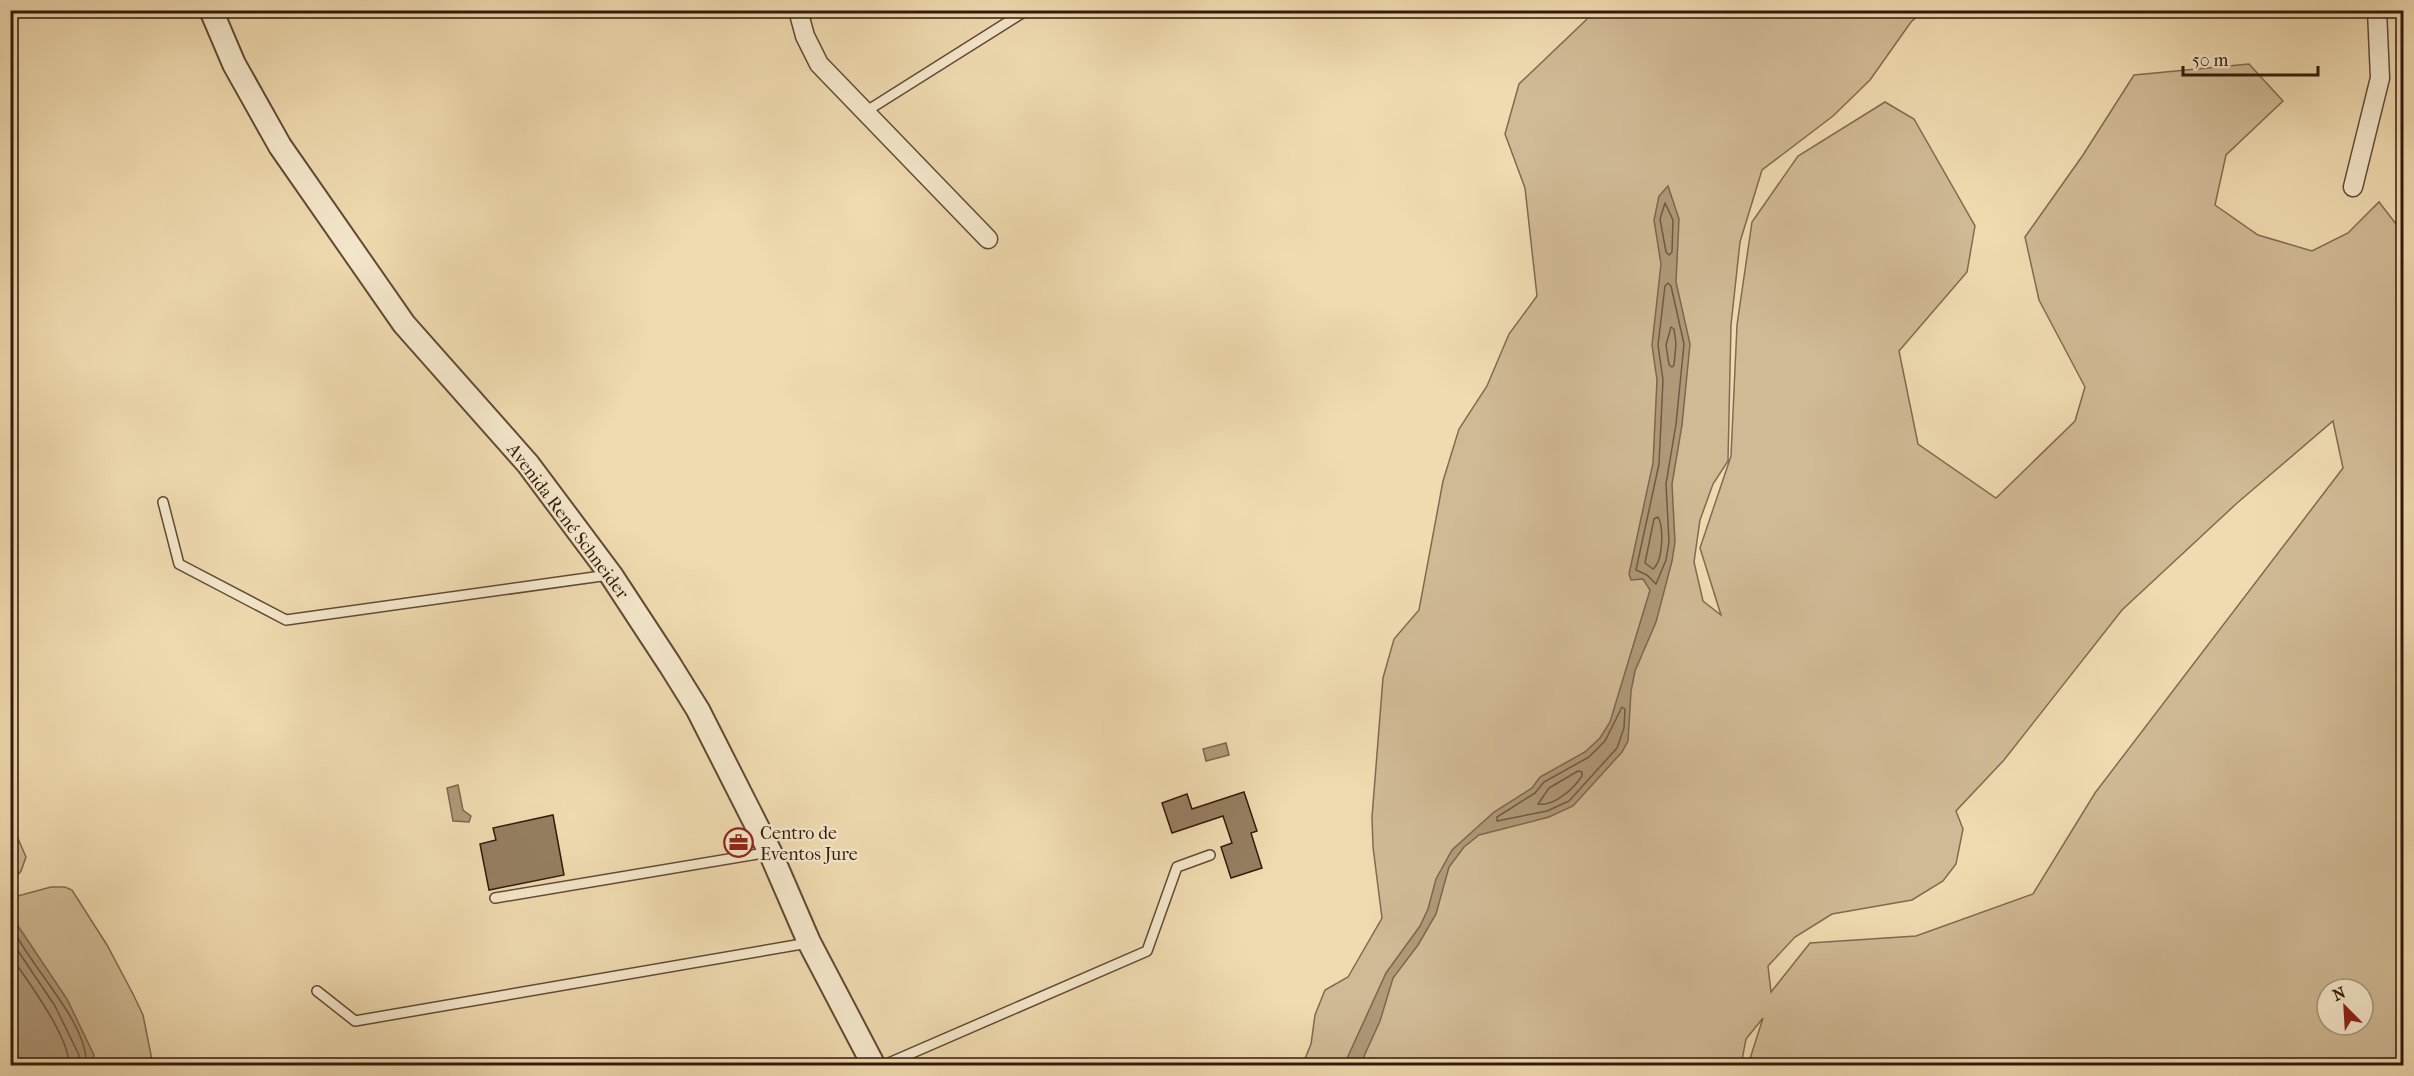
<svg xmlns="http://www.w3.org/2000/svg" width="2414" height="1076" font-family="'IM FELL French Canon',serif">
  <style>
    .green { fill: #d0ba95; stroke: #816a50; stroke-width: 1.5; fill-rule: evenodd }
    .water { fill: #af9979; stroke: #7d664d; stroke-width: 1.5 }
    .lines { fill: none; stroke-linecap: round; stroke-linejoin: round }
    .shore { stroke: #705942; stroke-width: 1.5 }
    .building { fill: #957e61; stroke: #32190b; stroke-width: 1.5 }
    .service-casing { stroke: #624a34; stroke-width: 12 }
    .minor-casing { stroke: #624a34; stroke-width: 21 }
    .tertiary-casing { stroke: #624a34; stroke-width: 26 }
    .service { stroke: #f5e8cc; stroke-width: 9 }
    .minor { stroke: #f5e8cc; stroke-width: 18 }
    .tertiary { stroke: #f5e8cc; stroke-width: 22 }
    .labels { text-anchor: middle; stroke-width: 4.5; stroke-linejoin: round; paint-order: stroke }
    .street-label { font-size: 18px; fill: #32190b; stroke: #f5e8cc }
    .poi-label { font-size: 18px; fill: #32190b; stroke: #f5e8cc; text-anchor: start }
  </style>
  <rect width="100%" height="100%" fill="#f0dbb1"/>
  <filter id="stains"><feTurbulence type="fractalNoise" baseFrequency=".00333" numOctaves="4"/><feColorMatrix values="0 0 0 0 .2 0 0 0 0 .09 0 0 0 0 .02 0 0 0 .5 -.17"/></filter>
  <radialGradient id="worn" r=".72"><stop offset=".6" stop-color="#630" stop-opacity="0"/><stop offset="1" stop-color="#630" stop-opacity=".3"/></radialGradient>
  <!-- green -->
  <path class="green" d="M1591 11H1923L1911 22 1870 80 1833 116 1762 170 1740 242 1731 325 1728 461 1713 484 1700 520 1694 562 1703 601 1721 615 1700 548 1731 456 1737 325 1752 222 1798 156 1885 102 1914 119 1975 226 1967 272 1899 351 1918 444 1996 498 2075 421 2085 387 2039 300 2025 237 2083 155 2134 75 2249 64 2283 101 2226 155 2215 205 2258 235 2312 251 2348 233 2379 202 2403 233V1065H1748L1763 1018 1746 1039 1741 1065 1302 1066 1311 1044 1315 1015 1325 990 1348 977 1382 918 1373 847 1372 817 1383 678 1394 639 1419 610 1443 481 1459 429 1487 386 1509 334 1537 296 1525 188 1505 134 1519 84 1586 20ZM2333 421 2343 468 2095 793 2033 894 1916 936 1810 943 1771 992 1768 966 1795 937 1832 914 1912 900 1943 881 1956 864 1963 829 1956 811 2004 760 2122 610 2236 504ZM2327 989H2363V1025H2327Z
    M10 820 26 857 21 871 11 882Z
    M51 887H65L72 890 107 945 133 994 143 1015 153 1065H11L10 898Z"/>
  <!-- water -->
  <path class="water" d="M1668 186 1679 219 1676 282 1690 344 1682 425 1672 484 1675 542 1672 561 1656 622 1635 671 1631 691 1628 741 1622 752 1573 806 1549 817 1479 835 1464 847 1449 867 1436 914 1418 945 1393 978 1380 1021 1360 1065H1344L1386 973 1420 926 1428 909 1436 879 1452 850 1494 812 1532 788 1540 777 1585 752 1600 738 1610 722 1650 590 1643 579 1631 580 1629 574 1653 463 1657 380 1652 345 1661 264 1654 220 1659 196Z
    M1226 743 1229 755 1206 761 1203 749Z
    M458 785 463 810 471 816 469 822 453 821 447 788Z
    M11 901 18 926 67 999 94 1055 91 1065H11Z"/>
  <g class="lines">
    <!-- shore -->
    <path class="shore" d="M1665 203 1673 220 1672 252 1669 255 1666 252 1660 219Z
      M1668 283 1671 286 1684 344 1676 424 1666 484 1669 542 1666 560 1656 584 1647 575 1636 570 1659 464 1663 380 1658 345 1665 286Z
      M1671 327 1674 329 1676 344 1674 365 1672 367 1669 365 1666 345Z
      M1658 517C1664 528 1663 561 1653 569L1645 563 1654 519Z
      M1622 707 1625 709 1624 728 1617 748 1569 801 1547 811 1497 821V817L1535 793 1544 782 1589 757 1605 741Z
      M1578 771 1582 772V776C1574 788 1554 807 1538 804L1549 788Z
      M10 921C24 962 90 1022 86 1066
      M10 939 55 1006 79 1055 78 1066
      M10 955C27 980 70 1037 69 1066"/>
  </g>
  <!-- building -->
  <path class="building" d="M1244 792 1257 831 1251 833 1262 868 1231 878 1221 847 1232 843 1223 816 1172 833 1162 803 1187 794 1192 809Z
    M553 815 564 875 489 890 480 844 496 840 493 828Z"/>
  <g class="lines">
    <defs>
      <path id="service" d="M865 112 1027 10
        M163 502 179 564 286 620 609 575
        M495 898 770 852
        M317 991 355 1021 808 943
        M882 1066 1147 951 1177 867 1210 855"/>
      <path id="minor" d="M798 10 805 36 819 64 988 239
        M2353 187 2380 78 2377 10"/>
      <path id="tertiary" d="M211 10 234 64 280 146 404 324 528 464 611 575 670 665 698 710 770 852 809 942 874 1066"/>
    </defs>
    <!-- service casing -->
    <use href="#service" class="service-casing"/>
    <!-- minor casing -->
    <use href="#minor" class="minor-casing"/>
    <!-- tertiary casing -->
    <use href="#tertiary" class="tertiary-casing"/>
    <!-- service -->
    <use href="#service" class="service"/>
    <!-- minor -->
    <use href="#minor" class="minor"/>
    <!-- tertiary -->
    <use href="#tertiary" class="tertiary"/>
  </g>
  <!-- icons -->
  <defs>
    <symbol id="office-ring" viewBox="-11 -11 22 22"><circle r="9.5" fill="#f5e8cc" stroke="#8f2418" stroke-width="1.5"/><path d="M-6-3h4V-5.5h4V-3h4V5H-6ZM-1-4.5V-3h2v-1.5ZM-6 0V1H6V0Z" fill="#8f2418"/></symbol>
  </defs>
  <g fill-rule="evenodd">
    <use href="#office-ring" x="722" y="826" width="33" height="33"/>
  </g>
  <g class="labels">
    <!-- street labels -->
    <g class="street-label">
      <text transform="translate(568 521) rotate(53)" y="6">Avenida René Schneider</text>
    </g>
    <!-- poi labels -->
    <g class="poi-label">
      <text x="760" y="839">Centro de<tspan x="760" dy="21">Eventos Jure</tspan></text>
    </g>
  </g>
  <!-- margin -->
  <rect width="2414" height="1076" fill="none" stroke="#f0dbb1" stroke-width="36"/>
  <rect x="12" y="12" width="2390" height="1052" fill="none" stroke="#32190b" stroke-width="3"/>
  <rect x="18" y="18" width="2378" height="1040" fill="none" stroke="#32190b" stroke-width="1.5"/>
  <!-- north arrow -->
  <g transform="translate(2345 1007) rotate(336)"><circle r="28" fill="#f5e8cc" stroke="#a7957f" stroke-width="1.5"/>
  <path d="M0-4.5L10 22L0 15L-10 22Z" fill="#8f2418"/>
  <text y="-9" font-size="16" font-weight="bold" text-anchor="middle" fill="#32190b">N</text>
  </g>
  <!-- scale -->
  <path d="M2183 66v9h135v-9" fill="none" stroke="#32190b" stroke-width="3"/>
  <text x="2192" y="66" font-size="18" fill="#32190b" stroke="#f5e8cc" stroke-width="4.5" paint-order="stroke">50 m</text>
  <rect width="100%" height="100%" filter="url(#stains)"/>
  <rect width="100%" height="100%" fill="url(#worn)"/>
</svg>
